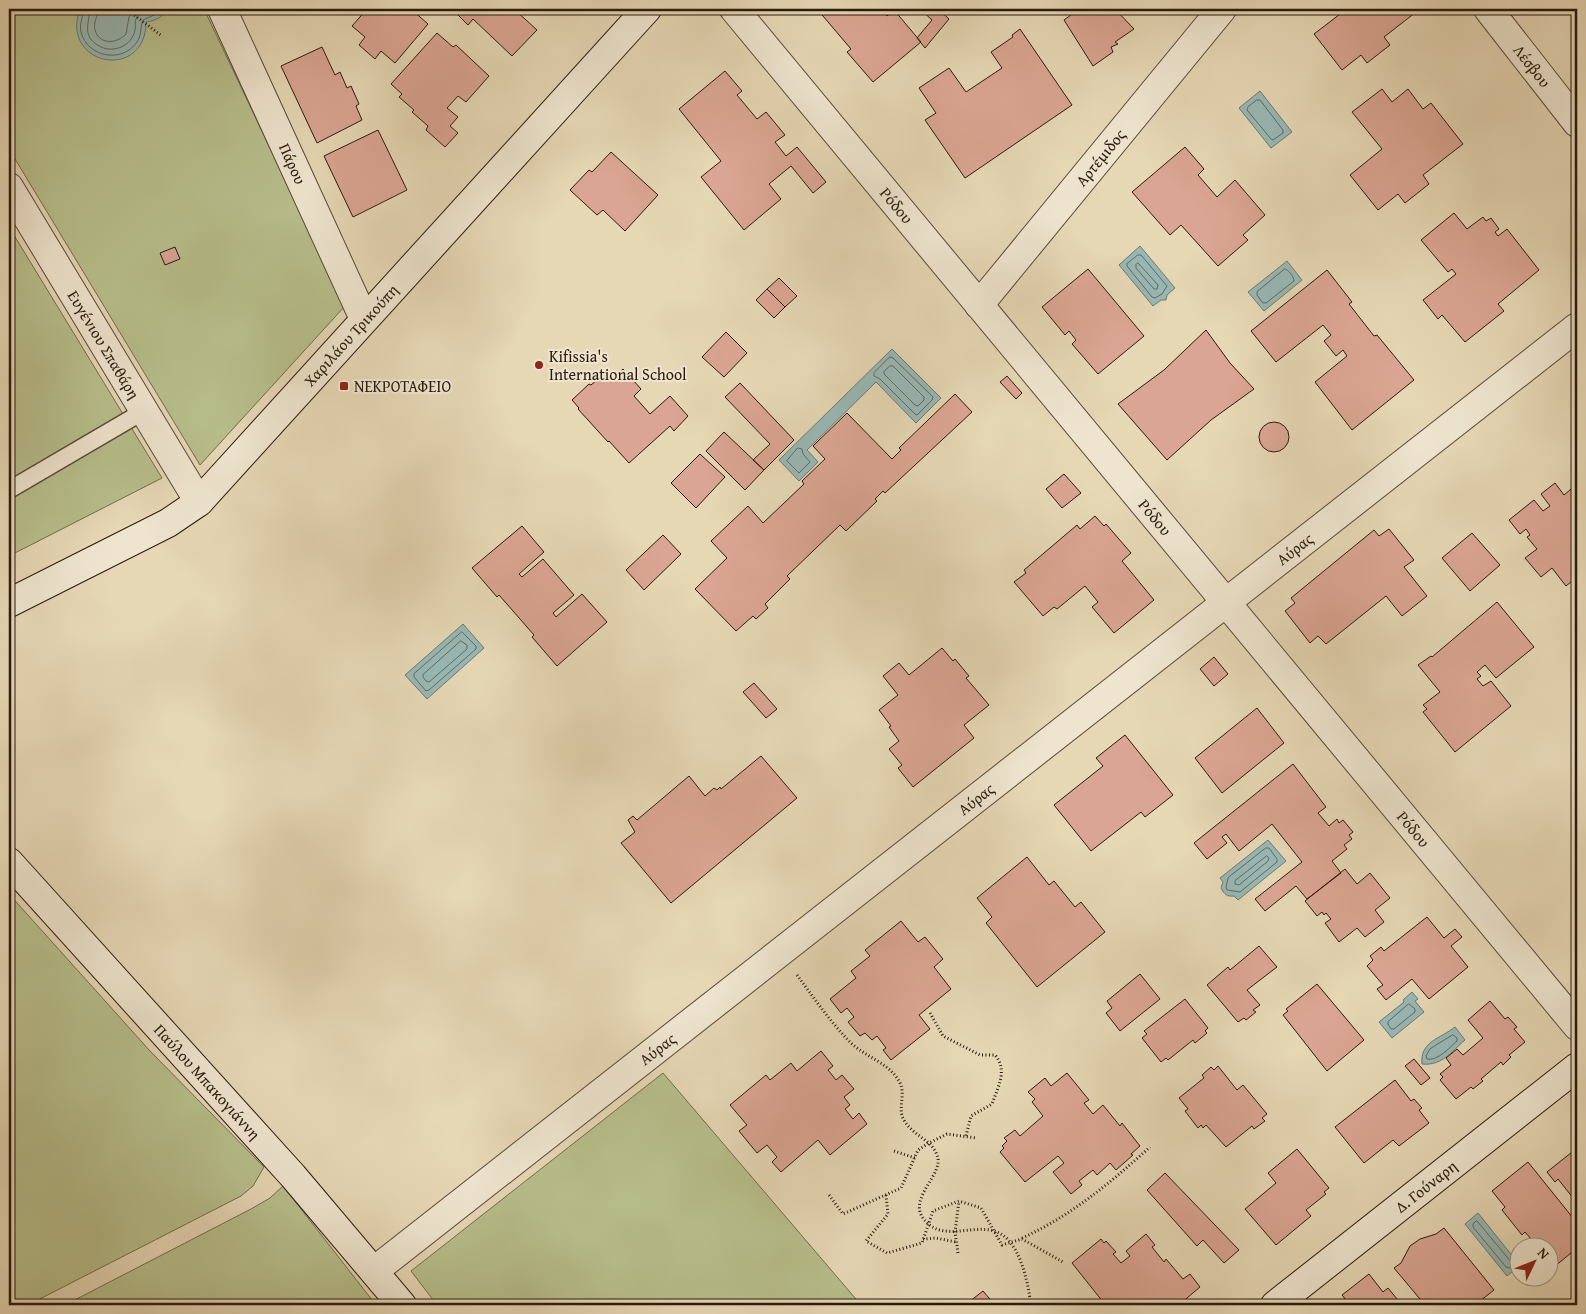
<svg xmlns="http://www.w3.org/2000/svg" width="1586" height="1314" font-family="'Gentium Book Plus',serif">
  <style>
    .green { fill: #b7be8c; stroke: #706c4d }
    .water { fill: #98b8b5; stroke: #6c7972 }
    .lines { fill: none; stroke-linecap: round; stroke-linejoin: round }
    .shore { stroke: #616962; stroke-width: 1 }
    .building { fill: #daa592; stroke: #2a1a0e }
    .lane-casing { stroke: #594938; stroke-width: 19 }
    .street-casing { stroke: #594938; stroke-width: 30 }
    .secondary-casing { stroke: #2a1a0e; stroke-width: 30 }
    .path { stroke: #2a1a0e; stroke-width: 3; stroke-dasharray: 1 2.5; stroke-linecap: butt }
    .lane { stroke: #efe5cf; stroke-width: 16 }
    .street { stroke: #efe5cf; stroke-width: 28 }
    .secondary { stroke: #efe5cf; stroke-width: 28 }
    .poi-dot { fill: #8f2418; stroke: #efe5cf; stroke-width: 2 }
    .labels { text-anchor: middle; stroke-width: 4; stroke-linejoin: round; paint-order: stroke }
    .street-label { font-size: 16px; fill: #2a1a0e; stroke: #efe5cf }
    .poi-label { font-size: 16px; fill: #2a1a0e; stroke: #efe5cf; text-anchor: start }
  </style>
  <rect width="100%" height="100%" fill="#e6d7b5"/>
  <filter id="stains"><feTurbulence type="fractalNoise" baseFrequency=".004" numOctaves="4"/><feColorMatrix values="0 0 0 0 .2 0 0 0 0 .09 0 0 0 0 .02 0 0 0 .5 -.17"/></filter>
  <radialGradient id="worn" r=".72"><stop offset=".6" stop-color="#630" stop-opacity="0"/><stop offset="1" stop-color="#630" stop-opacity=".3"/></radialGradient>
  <!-- green -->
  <path class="green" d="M9 9H204L345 306 200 465 9 149Z
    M9 227 162 478 9 556Z
    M9 894 150 1051 264 1167 253 1186 241 1196 28 1305H9Z
    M663 1073 861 1305H437L411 1271Z
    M283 1186 376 1305H65L251 1209 270 1198Z"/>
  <!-- water -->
  <path class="water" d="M80 9H169C163 16 156 21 146 22 146 82 59 66 80 9Z
    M1260 91 1292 132 1271 148 1239 108Z
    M1140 246 1175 288 1167 295 1166 300H1161L1153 306 1119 265Z
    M1287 261 1302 280 1264 311 1248 292Z
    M892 349 941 398 916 423 876 382 807 450 818 462 799 481 779 460Z
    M463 624 484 648 427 699 405 675Z
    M1268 840 1286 861 1238 900 1234 896C1227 897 1224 894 1221 888L1223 882 1220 878Z
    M1412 992 1418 999 1415 1001 1424 1012 1392 1038 1379 1022 1404 1002 1403 1000Z
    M1455 1027 1465 1040C1451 1052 1442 1066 1422 1064 1420 1041 1440 1039 1455 1027Z
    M1478 1213 1518 1263V1267L1507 1276 1465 1224Z"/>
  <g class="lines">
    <!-- shore -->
    <path class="shore" d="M84 9C83 17 79 24 81 32 87 57 122 64 137 42 142 35 140 27 143 20L152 16 163 9
      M90 9C89 24 81 37 101 47 114 53 132 46 135 30 136 25 134 20 138 15 142 11 148 11 152 9
      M98 9C98 16 93 23 95 30 99 45 117 44 126 34L129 17 134 9
      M1257 100H1260L1283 130V133L1273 140 1271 139 1247 110 1248 107Z
      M1138 255H1141L1167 286 1162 294 1155 298 1152 297 1127 266V264Z
      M1138 263 1158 285 1157 289H1154L1136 268V265Z
      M1285 269C1289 270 1294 277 1294 281L1266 303H1263L1257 295V292Z
      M890 357 893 358 933 397 932 400 917 415 915 414 880 379 874 376V373Z
      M890 366H893L924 397V400L918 406 915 405 884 374V372Z
      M798 448 802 449 803 454 810 462 799 473 787 461Z
      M462 632 476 646V649L429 690 426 691 414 677V674Z
      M461 641 467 645V649L429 682 426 681 423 677V675Z
      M1266 848H1269L1277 859V862L1240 892 1227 890 1226 887 1228 878Z
      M1267 856 1269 858 1268 861 1239 885 1235 884V881Z
      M1409 1004 1415 1009V1012L1394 1029H1391L1388 1024V1022Z
      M1453 1035 1457 1038V1041C1449 1048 1438 1061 1427 1059L1426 1056 1430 1049Z
      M1477 1221 1512 1263V1266L1510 1268 1506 1267 1473 1227V1224Z"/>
  </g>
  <!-- building -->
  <path class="building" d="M367 9H411L428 24 395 63 381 51 375 59 359 45 365 37 352 26Z
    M460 9H514L537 30 512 56 473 19 468 25 456 13Z
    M817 9H881L887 16 894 10 921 42 873 82 847 52 851 49Z
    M920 9H938L949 19 925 48 917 38 932 20Z
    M1079 9H1115L1134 29 1115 42 1118 44 1111 47 1113 52 1093 66 1064 20Z
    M1343 9H1420L1384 37 1390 45 1367 63 1361 55 1342 70 1314 34 1344 11Z
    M1020 29 1072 105 965 178 925 120 936 113 919 88 949 68 966 92 1002 68 991 52 1013 37 1012 35Z
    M437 33 453 47 456 45 489 76 466 102 458 96 447 108 458 117 450 126 458 133 445 147 426 130 428 126 412 112 414 110 399 97 402 94 391 84Z
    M322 47 335 75 340 72 347 88 351 86 359 104 356 106 362 120 317 143 281 66Z
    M725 71 742 91 737 95 757 119 766 112 785 135 775 142 786 156 797 147 826 182 813 193 791 166 769 184 781 199 744 230 701 177 721 161 679 109Z
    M1382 89 1392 102 1408 89 1423 109 1431 103 1463 144 1423 175 1429 184 1405 203 1398 194 1378 210 1350 175 1382 149 1352 112Z
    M378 130 407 190 353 217 324 156Z
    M1185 147 1204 169 1198 175 1217 197 1235 180 1265 215 1243 235 1248 240 1218 266 1181 225 1170 235 1132 192Z
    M611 152 658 195 625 231 603 210 597 215 570 190 589 170 592 172Z
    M1454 213 1467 229 1483 217 1486 221 1491 218 1499 229 1495 232 1498 236 1507 229 1539 270 1498 304 1504 311 1465 342 1442 315 1438 319 1423 300 1456 274 1452 269 1448 272 1421 240Z
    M175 247 180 259 165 265 160 253Z
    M1088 269 1144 336 1098 374 1072 344 1076 340 1069 331 1065 335 1042 307Z
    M1327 270 1352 302 1349 304 1374 336 1377 335 1414 380 1352 430 1315 382 1347 356 1343 350 1336 356 1324 341 1331 335 1323 325 1276 362 1251 331Z
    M779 278 797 296 785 307 767 289Z
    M767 289 785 307 774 318 756 300Z
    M1206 330 1230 363 1254 389 1211 420 1167 460 1118 404 1164 370Z
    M726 332 747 353 724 377 702 357Z
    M623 369 641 389 634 396 650 414 670 396 688 416 674 431 670 426 629 463 609 441 608 442 578 409 579 408 572 400 589 384 591 385 605 373 611 380Z
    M1007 376 1022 393 1016 399 1000 382Z
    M740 383 794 440 764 470 753 460 770 444 725 397Z
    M955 394 972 412 885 493 883 491 875 499 877 501 846 531 840 525 787 576 790 579 765 604 768 608 756 619 753 616 736 631 695 589 727 558 711 541 748 506 763 523 804 484 802 481 825 459 813 446 847 413 892 459 901 450 899 448Z
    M1259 437a15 15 0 1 1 30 0a15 15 0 1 1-30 0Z
    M724 432 764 470 745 490 706 451Z
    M700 454 725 477 696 508 671 483Z
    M1064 474 1081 493 1062 508 1046 489Z
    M1555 483 1564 495 1577 484V577L1566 586 1552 568 1541 577 1525 558 1537 549 1527 537 1530 535 1526 529 1520 534 1509 520 1534 500 1543 511 1550 506 1541 494Z
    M1095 516 1104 526 1106 524 1131 553 1122 561 1154 600 1114 633 1092 607 1098 602 1085 586 1057 609 1054 607 1043 616 1014 582 1026 573 1024 570 1077 525 1080 529Z
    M522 526 544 552 519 574 522 577 543 559 574 595 553 613 556 617 582 594 607 622 557 666 532 637 534 635 499 595 497 597 472 568Z
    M1389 529 1414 560 1404 567 1427 596 1402 616 1386 596 1326 644 1318 636 1310 643 1285 611 1295 603 1291 598 1374 530 1379 536Z
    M1472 533 1500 565 1470 591 1442 558Z
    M663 535 681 554 644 590 626 570Z
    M1497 602 1534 647 1496 678 1485 665 1477 672 1481 676 1477 679 1483 686 1491 681 1511 706 1455 752 1423 712 1427 709 1423 705 1440 692 1418 665 1431 656 1432 657Z
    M942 648 953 661 955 659 969 676 966 678 989 705 964 725 974 738 913 787 898 768 902 765 889 749 899 741 889 727 891 726 879 710 898 695 883 676 899 663 909 675Z
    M1214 657 1228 674 1214 686 1200 669Z
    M754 683 777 709 766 718 743 692Z
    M1257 708 1284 743 1222 793 1195 758Z
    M1125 735 1173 795 1145 817 1141 812 1091 851 1054 805 1103 766 1096 758Z
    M761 756 797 798 671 903 621 843 635 832 628 820 633 816 637 820 689 776 705 796 714 788 717 790 720 787 721 789Z
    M1293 764 1326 807 1318 813 1329 826 1337 819 1339 823 1343 820 1353 832 1349 835 1352 839 1344 845 1347 849 1332 861 1341 873 1307 899 1296 886 1265 911 1255 899 1302 862 1272 824 1239 851 1226 834 1222 837 1227 843 1207 859 1194 843Z
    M1027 857 1049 885 1054 881 1075 907 1081 902 1105 932 1037 987 986 923 992 917 977 898Z
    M1345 869 1357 884 1370 873 1390 898 1375 910 1384 922 1365 937 1357 928 1339 942 1325 923 1331 919 1326 913 1324 915 1322 912 1317 916 1305 901Z
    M1427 917 1444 938 1455 929 1462 937 1451 946 1468 967 1429 999 1412 979 1386 1000 1377 989 1383 985 1367 966 1373 960 1370 956 1381 947 1384 951Z
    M901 921 918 942 925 937 943 959 934 967 951 989 919 1015 930 1029 891 1060 883 1050 886 1048 877 1036 872 1040 865 1033 860 1036 848 1022 854 1017 847 1008 841 1013 830 999 856 978 851 971 870 956 865 950Z
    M1259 946 1277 967 1247 990 1260 1005 1253 1010 1256 1012 1246 1020 1244 1018 1238 1022 1207 985 1228 967 1230 970Z
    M1140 974 1160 999 1120 1031 1106 1013 1112 1008 1107 1001Z
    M1317 984 1364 1040 1327 1071 1283 1015 1288 1011 1286 1009Z
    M1185 999 1208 1028 1205 1031 1207 1033 1195 1043 1193 1040 1168 1060 1166 1058 1161 1062 1142 1038 1147 1034 1144 1031Z
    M1490 1001 1505 1019 1508 1017 1517 1027 1514 1029 1525 1042 1509 1055 1511 1057 1503 1065 1501 1062 1481 1079 1483 1081 1473 1089 1471 1087 1456 1099 1440 1080 1443 1077 1440 1074 1451 1065 1446 1058 1457 1049 1463 1055 1483 1038 1468 1020Z
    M821 1051 833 1066 828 1070 836 1080 842 1075 854 1089 844 1097 850 1105 845 1109 853 1119 859 1113 867 1124 830 1155 818 1140 781 1172 772 1162 777 1157 767 1145 757 1153 739 1131 747 1125 730 1105 766 1075 770 1080 791 1063 797 1071Z
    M1414 1059 1430 1078 1421 1085 1405 1066Z
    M1218 1066 1237 1090 1243 1085 1267 1114 1262 1118 1265 1121 1254 1129 1252 1126 1226 1147 1206 1125 1203 1128 1201 1125 1198 1128 1185 1111 1188 1109 1179 1098 1204 1078 1202 1075 1211 1067 1214 1070Z
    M1067 1073 1089 1100 1084 1103 1093 1114 1103 1105 1120 1126 1122 1123 1140 1146 1131 1154 1133 1155 1116 1170 1110 1163 1097 1175 1093 1170 1079 1181 1082 1185 1071 1194 1053 1172 1064 1163 1058 1156 1025 1182 1000 1152 1004 1148 1002 1146 1007 1141 1004 1138 1015 1130 1020 1136 1043 1116 1032 1102 1035 1099 1028 1092 1045 1078 1051 1086Z
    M1395 1080 1411 1101 1414 1099 1422 1108 1419 1110 1429 1123 1399 1146 1393 1140 1364 1163 1335 1127Z
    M1577 1148V1203L1558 1179 1555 1182 1547 1172Z
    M1297 1149 1329 1188 1324 1192 1326 1194 1306 1210 1311 1216 1276 1245 1245 1209 1276 1183 1268 1173Z
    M1528 1162 1577 1223V1248L1554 1267 1548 1261V1246H1537L1525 1232 1522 1235 1502 1210 1505 1207 1492 1191Z
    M1165 1173 1239 1250 1224 1263 1203 1240 1197 1246 1147 1190Z
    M1444 1228 1494 1290 1475 1305H1425L1394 1268 1401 1263 1410 1246 1420 1239 1436 1234Z
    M1146 1234 1155 1245 1152 1247 1164 1262 1166 1259 1183 1279 1190 1274 1200 1287 1180 1304 1178 1302 1174 1305H1099L1103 1302 1072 1263 1101 1239 1104 1243 1106 1241 1116 1252 1113 1254 1121 1263 1130 1256 1126 1251Z
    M1369 1274 1383 1292 1388 1288 1402 1305H1350L1342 1295Z
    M983 1291 995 1305H965Z"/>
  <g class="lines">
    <defs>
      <path id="lane" d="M9 490 144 411"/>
      <g id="street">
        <path id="s1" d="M222 9 364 319"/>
        <path id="s2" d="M734 9 1577 1026"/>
        <path id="s3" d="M1488 9 1577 123"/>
        <path id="s4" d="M9 187 199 502"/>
        <path id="s5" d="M979 305 1222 9"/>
        <path id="s6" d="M374 1271 1577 327"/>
      </g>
      <g id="secondary">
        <path id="s7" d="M9 603 168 523 199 502 647 9"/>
        <path id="s8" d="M9 862 293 1176 402 1305"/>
        <path id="s9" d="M1275 1305 1577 1067"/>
      </g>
    </defs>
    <!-- lane casing -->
    <use href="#lane" class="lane-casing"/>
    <!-- street casing -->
    <use href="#street" class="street-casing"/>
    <!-- secondary casing -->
    <use href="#secondary" class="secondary-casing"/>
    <!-- path -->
    <path class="path" d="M126 9 162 36
      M797 975C814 998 831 1023 851 1043 867 1058 890 1063 900 1083 906 1095 897 1109 904 1120 912 1135 931 1139 937 1155 945 1174 908 1197 923 1218 941 1243 971 1224 994 1231 1020 1238 1028 1283 1031 1305
      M930 1013 943 1036 980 1055H995C1008 1070 998 1087 992 1104L971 1116 966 1136
      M894 1151 915 1158
      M829 1195 843 1214 901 1188 918 1150 929 1143 947 1134 976 1138
      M886 1195 888 1214 866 1241 887 1253 922 1243 933 1211 959 1201 981 1208 1002 1245 1022 1239 1063 1262
      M1022 1238C1071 1216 1110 1183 1150 1147
      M923 1239 936 1238 956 1242
      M958 1253 955 1232 959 1201"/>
    <!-- lane -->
    <use href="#lane" class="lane"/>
    <!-- street -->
    <use href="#street" class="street"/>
    <!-- secondary -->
    <use href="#secondary" class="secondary"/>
  </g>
  <!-- markers -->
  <g class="poi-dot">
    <circle cx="539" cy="365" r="5"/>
    <rect x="339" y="381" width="10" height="10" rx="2.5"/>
  </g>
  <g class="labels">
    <!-- street labels -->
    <g class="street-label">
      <text dy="6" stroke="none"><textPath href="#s3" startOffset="72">Λέσβου</textPath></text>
      <text dy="6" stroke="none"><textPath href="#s5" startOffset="191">Αρτέμιδος</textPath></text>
      <text dy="6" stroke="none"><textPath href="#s1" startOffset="170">Πάρου</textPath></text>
      <text dy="6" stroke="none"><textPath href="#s2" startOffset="255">Ρόδου</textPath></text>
      <text dy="6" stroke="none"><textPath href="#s7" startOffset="441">Χαριλάου Τρικούπη</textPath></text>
      <text dy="6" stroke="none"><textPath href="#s4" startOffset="184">Ευγένιου Σπαθάρη</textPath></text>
      <text dy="6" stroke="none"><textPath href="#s2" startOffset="660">Ρόδου</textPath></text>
      <text dy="6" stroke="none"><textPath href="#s6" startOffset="1170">Αύρας</textPath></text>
      <text dy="6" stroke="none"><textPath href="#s6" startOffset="765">Αύρας</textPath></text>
      <text dy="6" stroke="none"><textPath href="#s2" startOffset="1065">Ρόδου</textPath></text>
      <text dy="6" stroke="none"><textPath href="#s6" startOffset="360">Αύρας</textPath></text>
      <text dy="6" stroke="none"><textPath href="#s8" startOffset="296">Παύλου Μπακογιάννη</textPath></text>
      <text dy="6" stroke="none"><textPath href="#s9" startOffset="192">Δ. Γούναρη</textPath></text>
    </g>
    <!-- poi labels -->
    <g class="poi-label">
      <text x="549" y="362">Kifissia's<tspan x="549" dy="18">International School</tspan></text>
      <text x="354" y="392">ΝΕΚΡΟΤΑΦΕΙΟ</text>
    </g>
  </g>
  <!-- margin -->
  <rect width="1586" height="1314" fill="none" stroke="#e6d7b5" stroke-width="30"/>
  <rect x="10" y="10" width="1566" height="1294" fill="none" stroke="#2a1a0e" stroke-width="2.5"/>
  <rect x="15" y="15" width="1556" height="1284" fill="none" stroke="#2a1a0e"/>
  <!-- north arrow -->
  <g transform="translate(1534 1262) rotate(47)"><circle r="24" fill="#efe5cf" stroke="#a09482"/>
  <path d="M0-4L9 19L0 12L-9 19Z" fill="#8f2418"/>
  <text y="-8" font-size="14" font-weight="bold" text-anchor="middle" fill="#2a1a0e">N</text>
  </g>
  <rect width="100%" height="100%" filter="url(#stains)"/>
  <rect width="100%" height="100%" fill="url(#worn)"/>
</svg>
